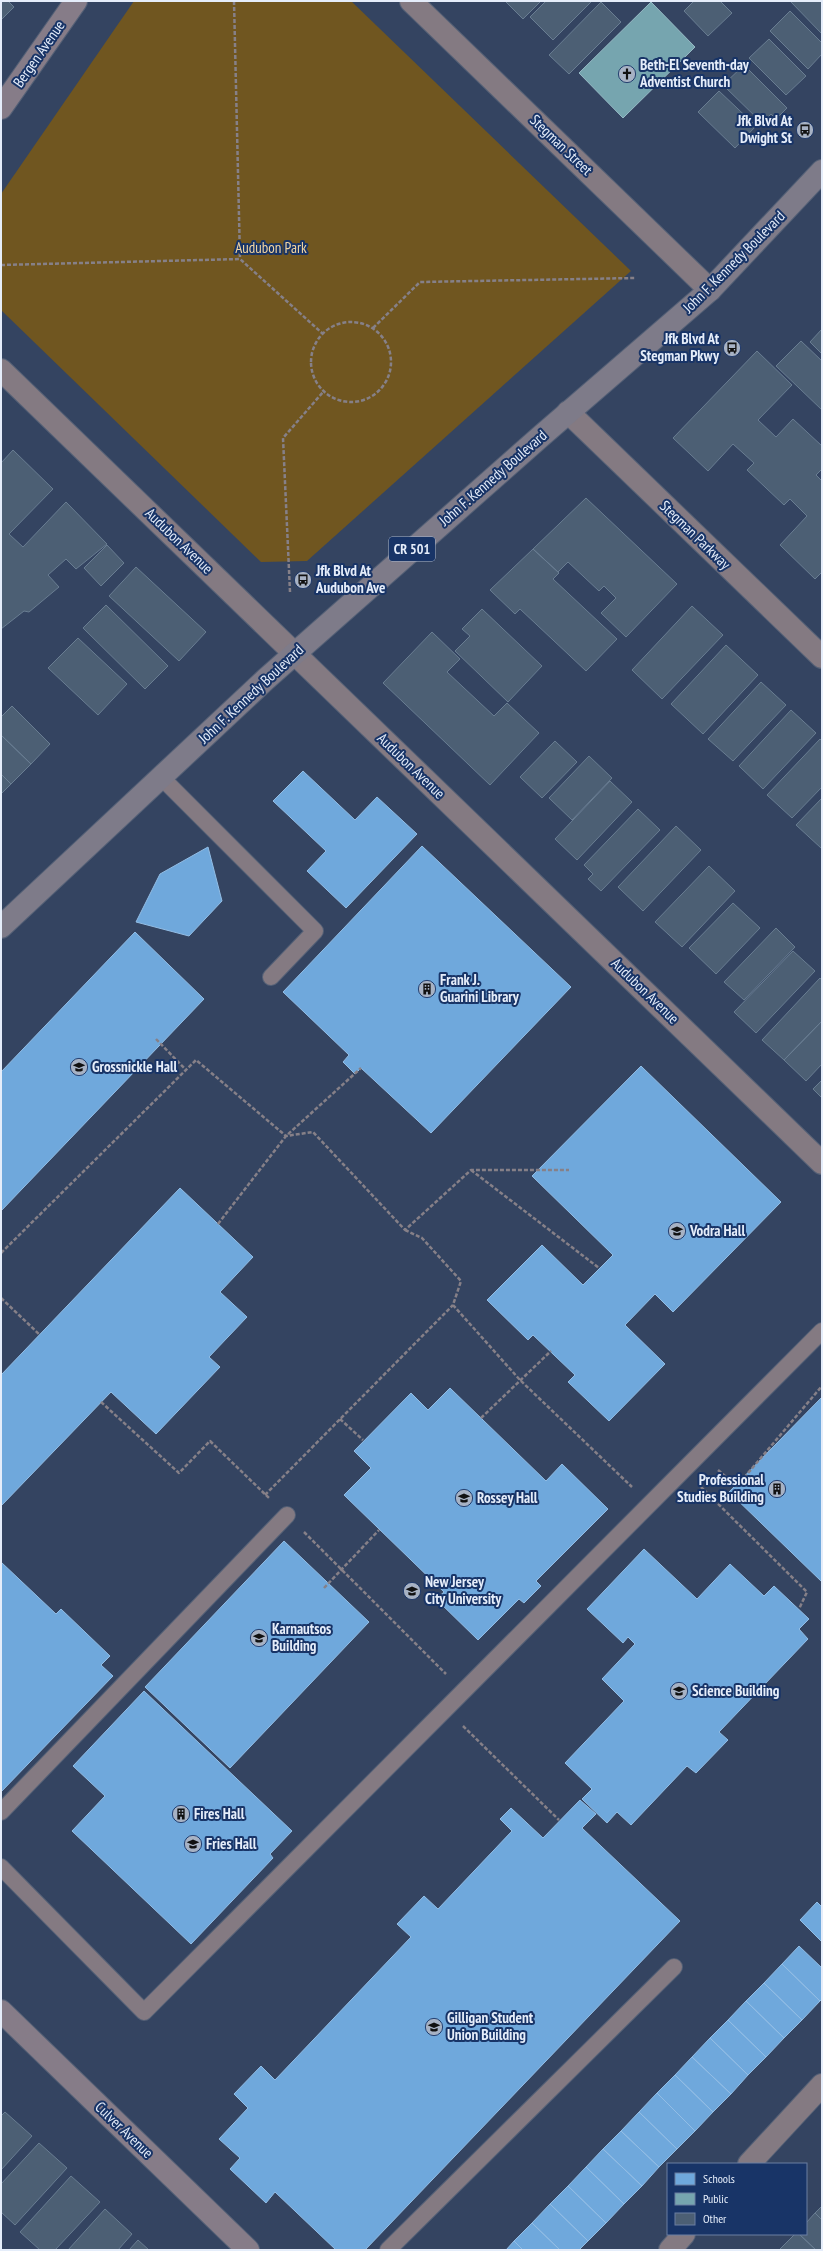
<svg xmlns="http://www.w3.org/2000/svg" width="823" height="2251" font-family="'PT Sans Narrow',sans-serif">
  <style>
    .green { fill: #705620 }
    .schools { fill: #6fa8dc; stroke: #92bde5 }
    .public { fill: #76a5af; stroke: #97bbc6 }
    .building { fill: #4c5f74; stroke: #697d92 }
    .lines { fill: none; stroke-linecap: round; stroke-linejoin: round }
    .lane-casing { stroke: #546076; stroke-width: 18 }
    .street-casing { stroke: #546076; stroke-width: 24 }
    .secondary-casing { stroke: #546076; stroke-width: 24 }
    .primary-casing { stroke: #546076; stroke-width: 24 }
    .path { stroke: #868088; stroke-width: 2.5; stroke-dasharray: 4 2; stroke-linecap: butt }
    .lane { stroke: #847a82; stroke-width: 16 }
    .street { stroke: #847a82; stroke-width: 22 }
    .secondary { stroke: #867c88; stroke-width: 22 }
    .primary { stroke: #7e7b89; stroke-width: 22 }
    .labels { text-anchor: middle; stroke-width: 4; stroke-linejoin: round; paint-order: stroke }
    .shield { fill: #183467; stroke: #a8b6ce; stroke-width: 1 }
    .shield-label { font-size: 14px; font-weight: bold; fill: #e5edfa }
    .street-label { font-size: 15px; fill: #e5edfa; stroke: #183467 }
    .poi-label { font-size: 15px; font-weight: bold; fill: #e5edfa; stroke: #183467; text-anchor: start }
    .park-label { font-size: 15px; fill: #f3d5a1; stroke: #183467 }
  </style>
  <rect width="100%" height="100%" fill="#344461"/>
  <!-- green -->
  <path class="green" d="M134 1H351L631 271 307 561 261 562 1 310V194Z"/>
  <!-- schools -->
  <path class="schools" d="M303 771 355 820 377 797 417 834 346 908 307 871 326 851 273 801Z
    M422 846 571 987 431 1133 361 1068 355 1074 343 1062 349 1055 283 992Z
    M208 847 222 901 189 936 136 922 160 874Z
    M135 932 204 999 1 1211V1072Z
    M641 1066 781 1202 673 1312 655 1294 625 1325 665 1364 609 1421 568 1382 575 1375 533 1335 528 1340 487 1300 542 1245 583 1285 613 1255 532 1176Z
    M180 1188 253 1257 220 1292 247 1317 209 1357 220 1367 156 1434 111 1392 1 1506V1375Z
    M450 1388 546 1481 562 1464 608 1509 536 1581 541 1586 524 1603 519 1599 478 1640 436 1599 444 1592 344 1495 371 1468 354 1451 411 1393 428 1410Z
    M822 1397V1582L729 1492Z
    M284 1541 369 1622 230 1768 145 1687Z
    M644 1549 697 1599 730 1564 764 1596 774 1586 809 1619 799 1629 808 1639 719 1732 728 1740 696 1773 687 1766 631 1825 617 1812 607 1823 582 1799 592 1789 565 1763 624 1701 602 1679 635 1644 628 1637 623 1643 587 1609Z
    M1 1562 56 1614 61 1609 110 1656 101 1665 113 1676 1 1792Z
    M144 1691 292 1831 270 1854 273 1858 191 1944 72 1831 105 1796 73 1766Z
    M580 1800 596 1814 582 1828 680 1921 365 2250H336L275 2192 266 2203 230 2169 240 2158 219 2139 248 2108 234 2094 261 2066 275 2080 411 1937 397 1924 424 1896 438 1909 512 1831 500 1819 511 1808 543 1838Z
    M817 1902 822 1907V1942L800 1920Z
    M799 1946 822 1968V1999L820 2001 782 1964Z
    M782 1964 820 2001 802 2020 764 1983Z
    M764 1983 802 2020 784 2038 746 2001Z
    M746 2001 784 2038 766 2057 728 2020Z
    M728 2020 766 2057 748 2075 710 2038Z
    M710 2038 748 2075 731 2094 692 2057Z
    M692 2057 731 2094 713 2112 675 2075Z
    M675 2075 713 2112 695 2131 657 2093Z
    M657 2093 695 2131 677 2149 639 2112Z
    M639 2112 677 2149 659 2167 621 2131Z
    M621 2131 659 2167 642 2186 603 2149Z
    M603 2149 642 2186 624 2204 586 2167Z
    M586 2167 624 2204 606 2223 568 2186Z
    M568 2186 606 2223 588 2241 550 2204Z
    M550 2204 588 2241 579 2250H560L532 2223Z
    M532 2223 560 2250H523L514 2241Z
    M514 2241 523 2250H506Z"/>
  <!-- public -->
  <path class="public" d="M651 2 695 47 623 118 579 73Z"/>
  <!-- building -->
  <path class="building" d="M1 1H8L14 7 1 20Z
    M505 1H541L523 19Z
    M546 1H592L553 40 530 17Z
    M694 1H720L732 13 708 36 684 11Z
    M790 1H822V34Z
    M601 2 621 22 569 74 549 55Z
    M790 11 822 43V54L808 69 770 31Z
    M769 39 806 76 786 95 749 58Z
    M744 65 787 108 776 119 771 114 762 123 723 85Z
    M719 91 756 126 735 148 698 112Z
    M822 329V354L810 342Z
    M801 341 822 361V410L776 366Z
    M757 351 792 385 758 420 776 437 793 419 822 446V469L816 475 822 481V572L815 579 780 545 807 516 790 499 784 505 747 470 754 463 733 444 708 471 673 438Z
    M13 450 53 489 9 534 23 547 66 502 107 544 76 569 66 559 48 575 59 587 29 612 24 611 1 629V463Z
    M586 498 677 584 626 637 601 613 616 598 604 586 599 591 568 562 558 572 533 549Z
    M107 545 124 563 101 586 84 568Z
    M533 549 559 573 553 579 617 639 586 671 520 609 515 614 490 590Z
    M136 567 206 632 179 661 109 596Z
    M106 605 168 666 145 689 83 628Z
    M692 606 723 635 662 699 632 670Z
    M482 609 542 666 508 702 455 651 470 636 462 629Z
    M432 632 460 659 447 672 494 716 507 703 539 733 490 785 383 683Z
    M78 638 127 684 98 715 48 668Z
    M726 645 758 675 703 734 671 704Z
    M761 682 786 705 733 761 708 739Z
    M12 706 50 744 31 764 1 735V717Z
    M791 710 816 733 763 789 739 766Z
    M1 735 31 764 11 784 1 774Z
    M820 739 822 741V787L792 818 767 795Z
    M555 741 577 762 542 798 520 777Z
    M589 756 612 778 572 820 549 798Z
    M1 774 11 784 1 794Z
    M610 781 632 802 577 860 555 839Z
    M822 798V847L821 848 796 825Z
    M638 809 660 830 601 891 588 879 593 874 584 865Z
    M676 826 701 850 643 911 618 887Z
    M709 866 735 891 682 947 655 922Z
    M733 903 760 928 716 974 689 948Z
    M776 928 795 947 744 1000 724 982Z
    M793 951 815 971 756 1033 734 1012Z
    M820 978 822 980V1021L784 1060 762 1040Z
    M822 1021V1064L806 1081 784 1060Z
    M822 1080V1098L813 1089Z
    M5 2112 32 2136 1 2170V2116Z
    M39 2143 67 2168 15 2225 1 2212V2184Z
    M71 2176 100 2202 55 2250H40L20 2232Z
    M822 2206V2220L815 2213Z
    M105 2209 132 2234 118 2250H68Z
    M815 2213 822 2220V2250H816L799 2234H806V2223Z
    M795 2234H799L816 2250H779Z
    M138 2240 149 2250H129Z"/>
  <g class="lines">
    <defs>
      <path id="lane" d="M161 777 315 931 271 977
        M1 1812 287 1515
        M1 1867 144 2012 822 1331
        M388 2250 674 1967"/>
      <path id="street" d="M411 1 710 290
        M1 370 822 1163
        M568 412 822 657
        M749 2164 822 2085
        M670 2250 684 2234"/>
      <path id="secondary" d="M1 108 76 1
        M1 2011 248 2250"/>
      <path id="primary" d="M1 927 266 679 540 437 710 290 822 171"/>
    </defs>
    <!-- lane casing -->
    <use href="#lane" class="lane-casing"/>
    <!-- street casing -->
    <use href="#street" class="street-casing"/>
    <!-- secondary casing -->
    <use href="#secondary" class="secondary-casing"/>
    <!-- primary casing -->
    <use href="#primary" class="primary-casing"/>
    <!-- path -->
    <path class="path" d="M234 1 240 259
      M1 265 240 259 323 334
      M311 362a40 40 0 1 1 80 0a40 40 0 1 1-80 0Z
      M373 328 420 282 636 278
      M290 592 283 438 324 391
      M156 1039 186 1070
      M471 1170 599 1268
      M218 1224 286 1136 361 1068
      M405 1230 422 1238 461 1281 453 1305 520 1380 632 1487
      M1 1253 196 1060 286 1136 313 1132 405 1230 471 1170H569
      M1 1298 40 1335
      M101 1402 179 1473 210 1441 270 1499
      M481 1418 551 1351
      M340 1419 363 1440
      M718 1470 737 1486 822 1386
      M701 1487 807 1592 799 1609
      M265 1495 453 1305
      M304 1532 446 1674
      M324 1588 379 1530
      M463 1726 559 1820"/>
    <!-- lane -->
    <use href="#lane" class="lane"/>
    <!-- street -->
    <use href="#street" class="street"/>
    <!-- secondary -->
    <use href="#secondary" class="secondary"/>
    <!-- primary -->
    <use href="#primary" class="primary"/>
  </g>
  <!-- icons -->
  <defs>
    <symbol id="church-disc" viewBox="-11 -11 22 22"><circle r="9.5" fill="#a7b2c4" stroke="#183467"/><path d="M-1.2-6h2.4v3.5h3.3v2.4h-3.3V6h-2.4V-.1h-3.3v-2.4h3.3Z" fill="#111"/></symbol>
    <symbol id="bus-disc" viewBox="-11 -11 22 22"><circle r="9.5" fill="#a7b2c4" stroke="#183467"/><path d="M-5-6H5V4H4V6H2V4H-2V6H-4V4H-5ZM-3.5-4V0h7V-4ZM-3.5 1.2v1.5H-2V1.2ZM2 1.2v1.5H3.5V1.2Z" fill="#111"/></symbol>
    <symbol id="building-disc" viewBox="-11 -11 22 22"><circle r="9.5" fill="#a7b2c4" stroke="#183467"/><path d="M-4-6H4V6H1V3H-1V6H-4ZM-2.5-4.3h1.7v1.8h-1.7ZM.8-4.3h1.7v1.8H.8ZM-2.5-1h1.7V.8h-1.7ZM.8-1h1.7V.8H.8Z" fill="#111"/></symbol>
    <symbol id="school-disc" viewBox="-11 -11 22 22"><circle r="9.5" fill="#a7b2c4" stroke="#183467"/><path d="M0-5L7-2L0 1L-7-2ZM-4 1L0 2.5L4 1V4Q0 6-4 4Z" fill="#111"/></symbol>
    <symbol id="university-disc" viewBox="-11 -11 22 22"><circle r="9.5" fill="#a7b2c4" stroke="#183467"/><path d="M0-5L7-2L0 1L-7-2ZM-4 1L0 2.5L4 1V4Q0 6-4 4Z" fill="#111"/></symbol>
  </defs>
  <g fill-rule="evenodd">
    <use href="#church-disc" x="617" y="64" width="20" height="20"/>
    <use href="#bus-disc" x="795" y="120" width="20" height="20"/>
    <use href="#bus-disc" x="722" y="338" width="20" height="20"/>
    <use href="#bus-disc" x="293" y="570" width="20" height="20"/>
    <use href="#building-disc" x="417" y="979" width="20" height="20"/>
    <use href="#school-disc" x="69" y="1057" width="20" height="20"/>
    <use href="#school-disc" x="667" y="1221" width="20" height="20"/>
    <use href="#building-disc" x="767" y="1479" width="20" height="20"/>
    <use href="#school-disc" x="454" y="1488" width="20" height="20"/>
    <use href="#university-disc" x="402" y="1581" width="20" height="20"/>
    <use href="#school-disc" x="249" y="1628" width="20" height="20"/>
    <use href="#school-disc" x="669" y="1681" width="20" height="20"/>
    <use href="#building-disc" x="171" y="1804" width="20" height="20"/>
    <use href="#school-disc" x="183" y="1834" width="20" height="20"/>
    <use href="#school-disc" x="424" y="2017" width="20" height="20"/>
  </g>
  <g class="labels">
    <!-- shield labels -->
    <rect class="shield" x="389" y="537" width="46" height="24" rx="3"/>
    <g class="shield-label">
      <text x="412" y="554">CR 501</text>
    </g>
    <!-- street labels -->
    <g class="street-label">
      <text transform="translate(39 54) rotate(-55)" y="5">Bergen Avenue</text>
      <text transform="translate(561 145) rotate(44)" y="5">Stegman Street</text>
      <text transform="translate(734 262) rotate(-45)" y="5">John F. Kennedy Boulevard</text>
      <text transform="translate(493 478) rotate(-41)" y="5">John F. Kennedy Boulevard</text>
      <text transform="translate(695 535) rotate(44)" y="5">Stegman Parkway</text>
      <text transform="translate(179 541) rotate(44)" y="5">Audubon Avenue</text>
      <text transform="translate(251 694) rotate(-43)" y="5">John F. Kennedy Boulevard</text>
      <text transform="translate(411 766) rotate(44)" y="5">Audubon Avenue</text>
      <text transform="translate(645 991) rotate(44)" y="5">Audubon Avenue</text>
      <text transform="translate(124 2130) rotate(44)" y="5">Culver Avenue</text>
    </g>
    <!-- poi labels -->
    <g class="poi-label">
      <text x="640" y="70">Beth-El Seventh-day<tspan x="640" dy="17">Adventist Church</tspan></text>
      <text x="792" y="126" text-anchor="end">Jfk Blvd At<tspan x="792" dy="17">Dwight St</tspan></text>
      <text x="719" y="344" text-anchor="end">Jfk Blvd At<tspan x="719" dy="17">Stegman Pkwy</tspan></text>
      <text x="316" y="576">Jfk Blvd At<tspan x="316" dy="17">Audubon Ave</tspan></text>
      <text x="440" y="985">Frank J.<tspan x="440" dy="17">Guarini Library</tspan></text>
      <text x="92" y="1072">Grossnickle Hall</text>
      <text x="690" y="1236">Vodra Hall</text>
      <text x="764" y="1485" text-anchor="end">Professional<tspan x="764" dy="17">Studies Building</tspan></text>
      <text x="477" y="1503">Rossey Hall</text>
      <text x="425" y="1587">New Jersey<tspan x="425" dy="17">City University</tspan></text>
      <text x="272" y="1634">Karnautsos<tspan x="272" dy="17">Building</tspan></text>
      <text x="692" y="1696">Science Building</text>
      <text x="194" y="1819">Fires Hall</text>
      <text x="206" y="1849">Fries Hall</text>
      <text x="447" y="2023">Gilligan Student<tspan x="447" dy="17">Union Building</tspan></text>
    </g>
    <!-- park labels -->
    <g class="park-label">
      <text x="271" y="253">Audubon Park</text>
    </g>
  </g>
  <!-- border -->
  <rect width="823" height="2251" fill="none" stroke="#e5edfa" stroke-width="4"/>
  <!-- legend -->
  <rect x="667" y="2163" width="140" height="72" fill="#183467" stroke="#6a7ea2"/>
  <rect x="675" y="2173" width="20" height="12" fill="#6fa8dc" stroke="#6a7ea2"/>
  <text x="703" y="2183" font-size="12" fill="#e5edfa">Schools</text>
  <rect x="675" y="2193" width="20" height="12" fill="#76a5af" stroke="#6a7ea2"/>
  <text x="703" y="2203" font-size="12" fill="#e5edfa">Public</text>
  <rect x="675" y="2213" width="20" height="12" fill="#4c5f74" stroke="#6a7ea2"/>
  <text x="703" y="2223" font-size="12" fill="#e5edfa">Other</text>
</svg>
